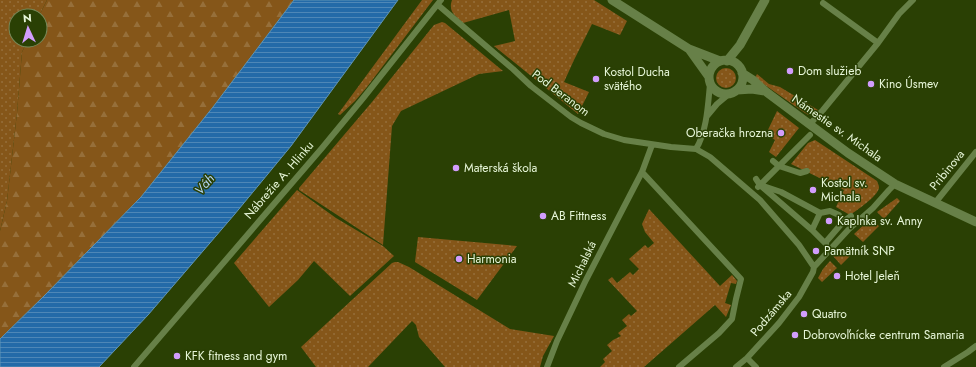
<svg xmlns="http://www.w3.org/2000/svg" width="976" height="367" font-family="Jost,sans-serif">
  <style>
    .green { fill: url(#green-dots) }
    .forest { fill: url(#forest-firs) }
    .water { fill: url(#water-rules); stroke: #5e94b6 }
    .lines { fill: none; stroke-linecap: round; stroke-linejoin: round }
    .street { stroke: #678048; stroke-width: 6 }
    .secondary { stroke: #678048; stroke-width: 9 }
    .poi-dot { fill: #d29dfd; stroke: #2a4004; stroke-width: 1.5 }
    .labels { text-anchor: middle; stroke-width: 3; stroke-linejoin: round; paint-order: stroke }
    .poi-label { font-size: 12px; fill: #e7f6d8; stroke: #2a4004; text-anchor: start }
    .street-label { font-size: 12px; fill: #e7f6d8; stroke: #2a4004 }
    .water-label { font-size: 13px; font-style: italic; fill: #b5d7fa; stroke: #2a4004 }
  </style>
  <defs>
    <pattern id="green-dots" width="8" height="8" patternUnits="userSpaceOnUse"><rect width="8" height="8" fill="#855619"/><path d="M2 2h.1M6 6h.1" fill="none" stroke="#966f3a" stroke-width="1.8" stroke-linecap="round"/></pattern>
    <pattern id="forest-firs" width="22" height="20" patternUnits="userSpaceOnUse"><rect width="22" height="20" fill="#855619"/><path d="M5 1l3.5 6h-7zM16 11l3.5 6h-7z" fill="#966f3a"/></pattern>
    <pattern id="water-rules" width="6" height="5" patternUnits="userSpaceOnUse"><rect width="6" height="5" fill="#236aa8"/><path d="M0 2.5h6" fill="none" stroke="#4e87b7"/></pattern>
  </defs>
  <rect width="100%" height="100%" fill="#2a4004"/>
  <!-- green -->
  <path class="green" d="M0 0H47L39 16H16V40H28L22 52 17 113 7 201 0 231Z
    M422 0H433L367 87 355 101 340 115 338 114Z
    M452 0H594L627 21 620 35 592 24 574 60 564 82 589 92 578 114 494 46 515 41 509 10 463 23C455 15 448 12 452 0Z
    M442 22 445 23 503 71 479 74 401 111 392 126 383 245 299 190V188L372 102 434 25Z
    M716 78a10 10 0 1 1 20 0a10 10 0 1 1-20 0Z
    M757 74 769 84 780 87 818 110C814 114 810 117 805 113L755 78Z
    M777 111 799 128 776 157 769 152 775 140 766 134Z
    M815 140 877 181C878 184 879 185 879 188 877 197 857 210 850 215L836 207 844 190 791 164 808 143Z
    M297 190 336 218 383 246 394 256 350 296 314 261 298 280 269 307 234 263Z
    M897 198 900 201 884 219 877 212Z
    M649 209 720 286 732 275 737 281 736 284 731 283 725 303 731 305 726 317 715 305 644 367H600L605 362 603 359 612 351 607 345 613 340 621 336 618 333 627 326 622 320 629 314 631 316 637 311 608 280 612 277 617 283 630 272 633 275 639 269 629 259 645 245 648 248 654 243 645 232 642 224Z
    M870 219 879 226 863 242 854 234Z
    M418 237 517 246 477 300 415 262Z
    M841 248 850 256 841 265 833 256Z
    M830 261 837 268 822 282 818 278 823 269Z
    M395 262H398L409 267 510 329 554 336 543 356 540 367H445L419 337 416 325 412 321 368 367H316L301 347 392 263Z"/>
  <!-- forest -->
  <path class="forest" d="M47 0H294L213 107 141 197 44 296 0 339V231L7 201 17 113 22 52 28 40H40V16H39Z"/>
  <!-- water -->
  <path class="water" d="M294 0H398L291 146 234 215 148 315 99 367H0V339L44 296 141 197 213 107Z"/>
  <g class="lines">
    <!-- street -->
    <path class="street" d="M823 3 878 43
      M438 5 513 69 531 86 571 117 581 123 604 134 624 140 671 147 696 149 710 157 760 200 799 245 814 267
      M707 116 717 104 729 94
      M810 124 823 110 878 43 899 14 913 0
      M696 149C707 131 708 104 710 84
      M773 161 779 166 800 173 807 171
      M642 172 741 279 736 299 732 319 719 333 679 367
      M756 179 760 185 812 230
      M760 185 781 192 820 213 830 211 839 215 843 222
      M758 187 810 135
      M935 203 976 152
      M820 213 812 230 826 244
      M825 243 843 222 851 216
      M747 358 756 367
      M134 367 322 148 364 97 441 0
      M547 367 557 341 586 280 642 172 652 145
      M736 367 747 358 779 323 799 297 813 272 814 267 849 229 873 208 889 190 895 184
      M944 367 968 352 976 346"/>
    <!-- secondary -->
    <path class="secondary" d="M612 0 689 49 720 61
      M689 49 709 77
      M709 77a17 17 0 1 1 34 0a17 17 0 1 1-34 0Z
      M727 61 740 45 765 0
      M742 73 753 80 765 91 848 153 895 184 976 222
      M737 90 752 89 765 91"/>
  </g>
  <!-- markers -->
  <g class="poi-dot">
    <circle cx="790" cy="71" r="4"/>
    <circle cx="596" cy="79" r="4"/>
    <circle cx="871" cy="84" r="4"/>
    <circle cx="781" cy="133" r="4"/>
    <circle cx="456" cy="168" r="4"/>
    <circle cx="813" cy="190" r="4"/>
    <circle cx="543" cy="216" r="4"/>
    <circle cx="829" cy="221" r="4"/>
    <circle cx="816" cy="251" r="4"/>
    <circle cx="459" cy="259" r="4"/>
    <circle cx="837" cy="276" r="4"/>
    <circle cx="804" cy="314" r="4"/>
    <circle cx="795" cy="335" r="4"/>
    <circle cx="177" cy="356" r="4"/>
  </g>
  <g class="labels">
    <!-- poi labels -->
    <g class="poi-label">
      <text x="798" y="75">Dom služieb</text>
      <text x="604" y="76">Kostol Ducha<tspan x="604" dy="14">svätého</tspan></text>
      <text x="879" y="88">Kino Úsmev</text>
      <text x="773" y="137" text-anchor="end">Oberačka hrozna</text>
      <text x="464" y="172">Materská škola</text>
      <text x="821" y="187">Kostol sv.<tspan x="821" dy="14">Michala</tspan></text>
      <text x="551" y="220">AB Fittness</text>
      <text x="837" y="225">Kaplnka sv. Anny</text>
      <text x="824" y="255">Pamätník SNP</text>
      <text x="467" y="263">Harmonia</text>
      <text x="845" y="280">Hotel Jeleň</text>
      <text x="812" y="318">Quatro</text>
      <text x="803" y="339">Dobrovoľnícke centrum Samaria</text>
      <text x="185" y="360">KFK fitness and gym</text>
    </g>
    <!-- street labels -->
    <g class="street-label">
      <text transform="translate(561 93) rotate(37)" y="4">Pod Beranom</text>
      <text transform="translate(837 128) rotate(35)" y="4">Námestie sv. Michala</text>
      <text transform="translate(947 170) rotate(-51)" y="4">Pribinova</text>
      <text transform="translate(279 180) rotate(-49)" y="4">Nábrežie A. Hlinku</text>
      <text transform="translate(582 264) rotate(-64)" y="4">Michalská</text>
      <text transform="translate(771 313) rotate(-50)" y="4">Podzámska</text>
    </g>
    <!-- water labels -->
    <g class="water-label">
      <text transform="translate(204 184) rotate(-49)" y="5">Váh</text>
    </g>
  </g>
  <!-- north arrow -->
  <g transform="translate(28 28) rotate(356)"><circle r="19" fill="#2a4004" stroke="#768959"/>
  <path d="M0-3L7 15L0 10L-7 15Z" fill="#d29dfd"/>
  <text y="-6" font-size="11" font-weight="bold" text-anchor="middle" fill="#e7f6d8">N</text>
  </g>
</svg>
